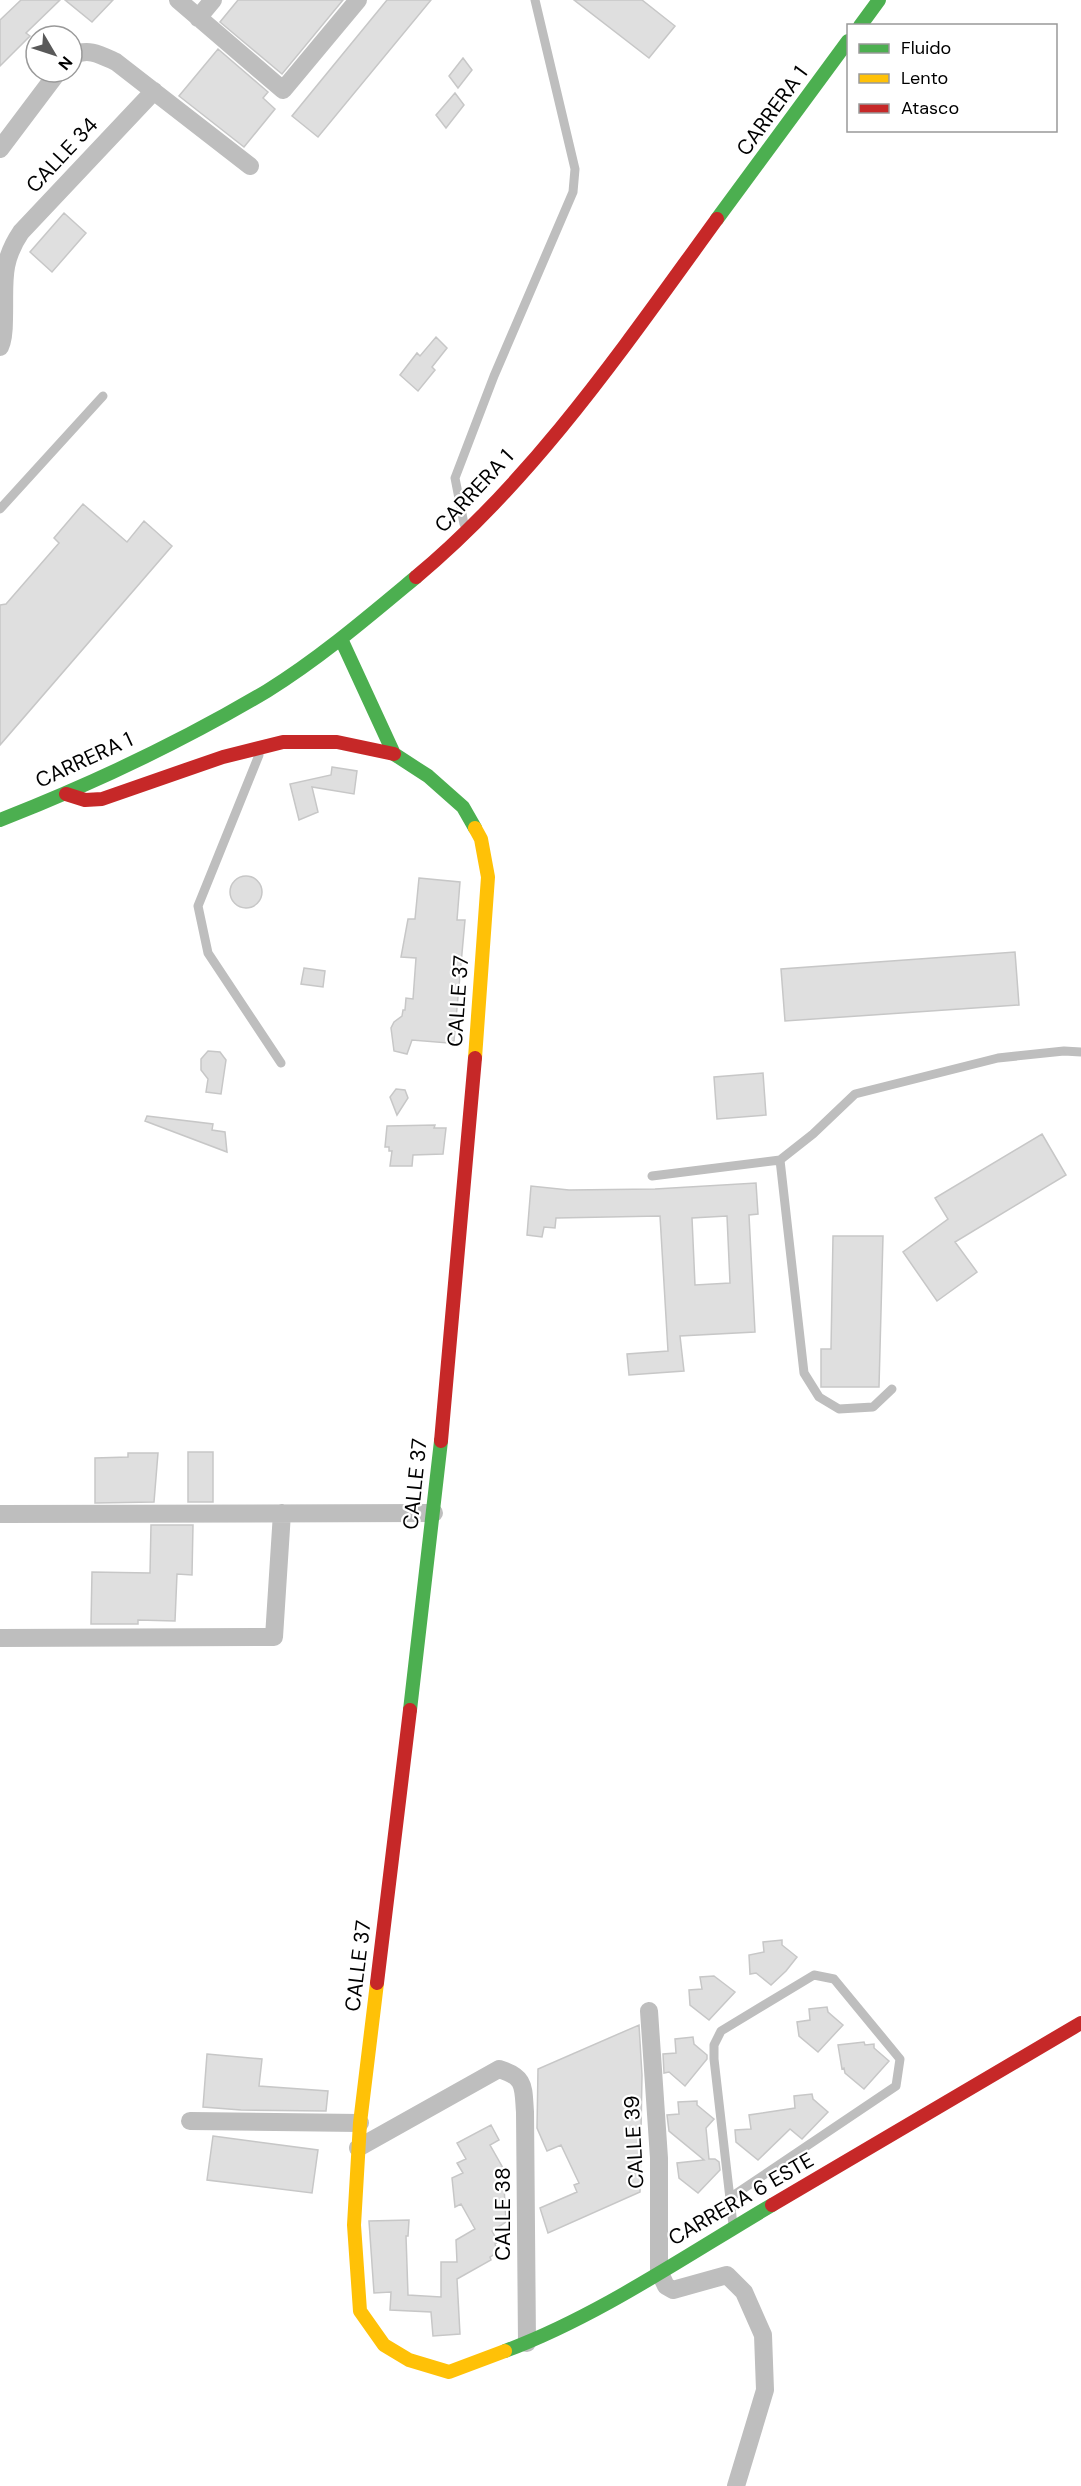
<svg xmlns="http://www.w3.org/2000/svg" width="1081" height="2486" font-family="'DM Sans',sans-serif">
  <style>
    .building { fill: #dfdfdf; stroke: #c7c7c7; stroke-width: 1.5; fill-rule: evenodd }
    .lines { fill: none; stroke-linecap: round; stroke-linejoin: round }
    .lane { stroke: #bebebe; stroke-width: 9 }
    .street { stroke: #bebebe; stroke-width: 18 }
    .fast { stroke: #4caf50; stroke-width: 14 }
    .slow { stroke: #ffc107; stroke-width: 14 }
    .jam { stroke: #c62828; stroke-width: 14 }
    .labels { text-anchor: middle; stroke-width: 4.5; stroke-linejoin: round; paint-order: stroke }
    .street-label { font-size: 21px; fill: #000; stroke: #fff }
  </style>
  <rect width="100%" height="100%" fill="#fff"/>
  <!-- building -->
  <path class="building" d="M21 0H60L26 33 30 36 0 66V20Z
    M65 0H113L92 22Z
    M238 0H343L282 74 220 22Z
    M387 0H431L318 137 292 116Z
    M574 0H642L675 26 649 58Z
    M218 49 268 92 263 98 275 109 244 147 179 96Z
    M463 58 472 70 458 88 449 76Z
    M455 93 464 105 446 128 436 115Z
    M64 213 86 233 52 272 30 252Z
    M436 337 447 348 432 367 435 370 418 391 400 375 417 353 420 356Z
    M83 504 127 542 144 521 172 546 0 745V605L6 604 59 543 54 538Z
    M332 767 357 771 354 794 312 787 318 812 299 820 290 784 331 775Z
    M230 892a16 16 0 1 1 32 0a16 16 0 1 1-32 0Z
    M419 878 460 882 457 920H465L454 1041H448V1043L412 1040 407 1054 394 1051 391 1028 394 1022 402 1016 403 1010H405L406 998 413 999 416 958 401 957 408 919H415Z
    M1015 952 1019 1005 785 1021 781 969Z
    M304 968 325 971 323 987 301 984Z
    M208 1051 220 1052 226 1060 221 1094 206 1092 208 1079 201 1070V1059Z
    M763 1073 766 1115 717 1119 714 1077Z
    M396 1089 405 1090 408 1098 397 1115 390 1097Z
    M147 1116 213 1124 212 1130 225 1132 227 1152 145 1121Z
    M435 1125 434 1128H446L443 1154 413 1155 412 1166H390L392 1151H389V1147H385L387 1126Z
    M1042 1134 1066 1175 955 1242 977 1272 937 1301 903 1252 948 1219 935 1198Z
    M756 1183 758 1214 749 1215 755 1332 680 1336 684 1371 629 1375 627 1354 668 1351 660 1216 556 1218 555 1228 544 1227 542 1237 527 1235 531 1186 569 1190 655 1189ZM727 1216 730 1283 695 1285 692 1218Z
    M833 1236H883L879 1387H821V1349H831Z
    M188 1452H213V1502H188Z
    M128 1453H158L154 1502 95 1503V1458L128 1457Z
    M151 1525H193L192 1575 177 1574 175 1621 138 1620V1624H91L92 1572 150 1573Z
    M782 1940V1945L797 1957 786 1971 771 1985 756 1973 750 1974 749 1955 764 1952 763 1942Z
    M714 1976 735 1992 709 2020 690 2005 689 1990 702 1989 700 1977Z
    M827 2007 828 2012 843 2025 818 2052 799 2036 797 2022 810 2020 809 2009Z
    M639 2025 642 2075 640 2192 548 2233 540 2208 577 2192 574 2185 579 2183 561 2145 547 2151 537 2128 538 2069Z
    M693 2037 694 2044 707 2055V2059L685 2086 669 2072 664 2073 663 2054 676 2053 675 2039Z
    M864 2042 865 2045 874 2044V2048L889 2061 864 2089 845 2073 844 2068 842 2069 838 2045Z
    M207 2054 262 2059 259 2086 328 2091 326 2111 241 2110 203 2107Z
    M812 2094 813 2099 828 2112 802 2139 790 2129 758 2160 736 2142 735 2130 751 2129 749 2115 795 2108 794 2096Z
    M697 2101V2105L714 2119 706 2128 709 2159H715L719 2162 720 2170 698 2193 679 2178 677 2163 704 2160 669 2131 667 2115 679 2114 678 2102Z
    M491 2125 499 2140 490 2145 503 2168 506 2222 492 2231 498 2242 495 2244 498 2252 490 2257 491 2260 457 2279 460 2334 433 2336 431 2312 390 2310 391 2292 374 2293 369 2221 409 2220 408 2236H406L408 2295 441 2297V2262H457L456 2240 475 2229 461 2204 455 2207 452 2178 463 2173 457 2163 466 2159 457 2143Z
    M213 2136 318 2150 312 2193 207 2180Z"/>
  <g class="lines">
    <!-- lane -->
    <path class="lane" d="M0 509 103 396
      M464 524 455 478 494 376 573 192 575 169 535 0
      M259 755 198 906 208 953 281 1063
      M780 1160 804 1373 819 1397 839 1409 873 1407 892 1389
      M652 1176 780 1160 813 1134 855 1094 998 1058 1064 1051 1081 1052
      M731 2197 896 2086 900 2059 834 1979 814 1975 721 2031 714 2045V2059L733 2225"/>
    <!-- street -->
    <path class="street" d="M178 0 283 90 358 0
      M198 18 213 0
      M72 56C88 47 101 55 116 62L250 166
      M0 149 58 72
      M0 347C4 339 4 328 4 319 5 283 0 263 21 232L154 91
      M0 1514 434 1513
      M0 1638 274 1637 282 1513
      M649 2011 659 2158V2271L666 2286 673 2290 727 2275 744 2292 763 2335 765 2390 736 2486
      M190 2121 360 2123
      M358 2148 499 2069C526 2077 523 2087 525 2112L527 2343"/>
    <!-- fast -->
    <path class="fast" d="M860 26 879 0
      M717 219 848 41
      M341 639 394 754 428 776 463 807 475 828
      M0 820C92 784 183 741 267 691 320 658 368 617 416 577
      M410 1710 441 1441
      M505 2351C597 2317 687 2255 772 2205"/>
    <!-- slow -->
    <path class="slow" d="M475 828 481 839 488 877 475 1058
      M377 1983 360 2123 354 2225 360 2311 384 2345 409 2360 449 2372 505 2351"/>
    <!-- jam -->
    <path class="jam" d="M416 577C536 477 626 344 717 219
      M66 794 85 800 102 799 223 757 283 742H337L394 754
      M441 1441 475 1058
      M377 1983 410 1710
      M772 2205 1081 2023"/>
  </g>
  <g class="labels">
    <!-- street labels -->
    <g class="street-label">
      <text transform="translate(772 111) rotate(-54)" y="7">CARRERA 1</text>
      <text transform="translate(62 155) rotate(-47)" y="7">CALLE 34</text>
      <text transform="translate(474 491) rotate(-47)" y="7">CARRERA 1</text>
      <text transform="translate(84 760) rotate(-25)" y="7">CARRERA 1</text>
      <text transform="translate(458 1001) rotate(-86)" y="7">CALLE 37</text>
      <text transform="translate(415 1484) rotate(-84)" y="7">CALLE 37</text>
      <text transform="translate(358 1966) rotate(-83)" y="7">CALLE 37</text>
      <text transform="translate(634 2142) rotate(-93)" y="7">CALLE 39</text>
      <text transform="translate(741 2199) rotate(-30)" y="7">CARRERA 6 ESTE</text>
      <text transform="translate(503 2214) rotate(-90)" y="7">CALLE 38</text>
    </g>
  </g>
  <!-- legend -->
  <rect x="847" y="24" width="210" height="108" fill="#ffffff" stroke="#999999" stroke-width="1.5"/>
  <rect x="859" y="44" width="30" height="9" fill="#4caf50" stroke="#999999" stroke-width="1.5"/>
  <text x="901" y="54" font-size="18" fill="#000000">Fluido</text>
  <rect x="859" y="74" width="30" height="9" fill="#ffc107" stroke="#999999" stroke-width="1.5"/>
  <text x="901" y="84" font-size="18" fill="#000000">Lento</text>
  <rect x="859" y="104" width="30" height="9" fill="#c62828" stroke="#999999" stroke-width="1.5"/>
  <text x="901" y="114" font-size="18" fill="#000000">Atasco</text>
  <!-- north arrow -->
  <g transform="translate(54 54) rotate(129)"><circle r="28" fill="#ffffff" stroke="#999999" stroke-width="1.5"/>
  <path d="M0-4.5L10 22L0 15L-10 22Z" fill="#595959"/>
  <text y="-9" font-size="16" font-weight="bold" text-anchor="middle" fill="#000000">N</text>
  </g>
</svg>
